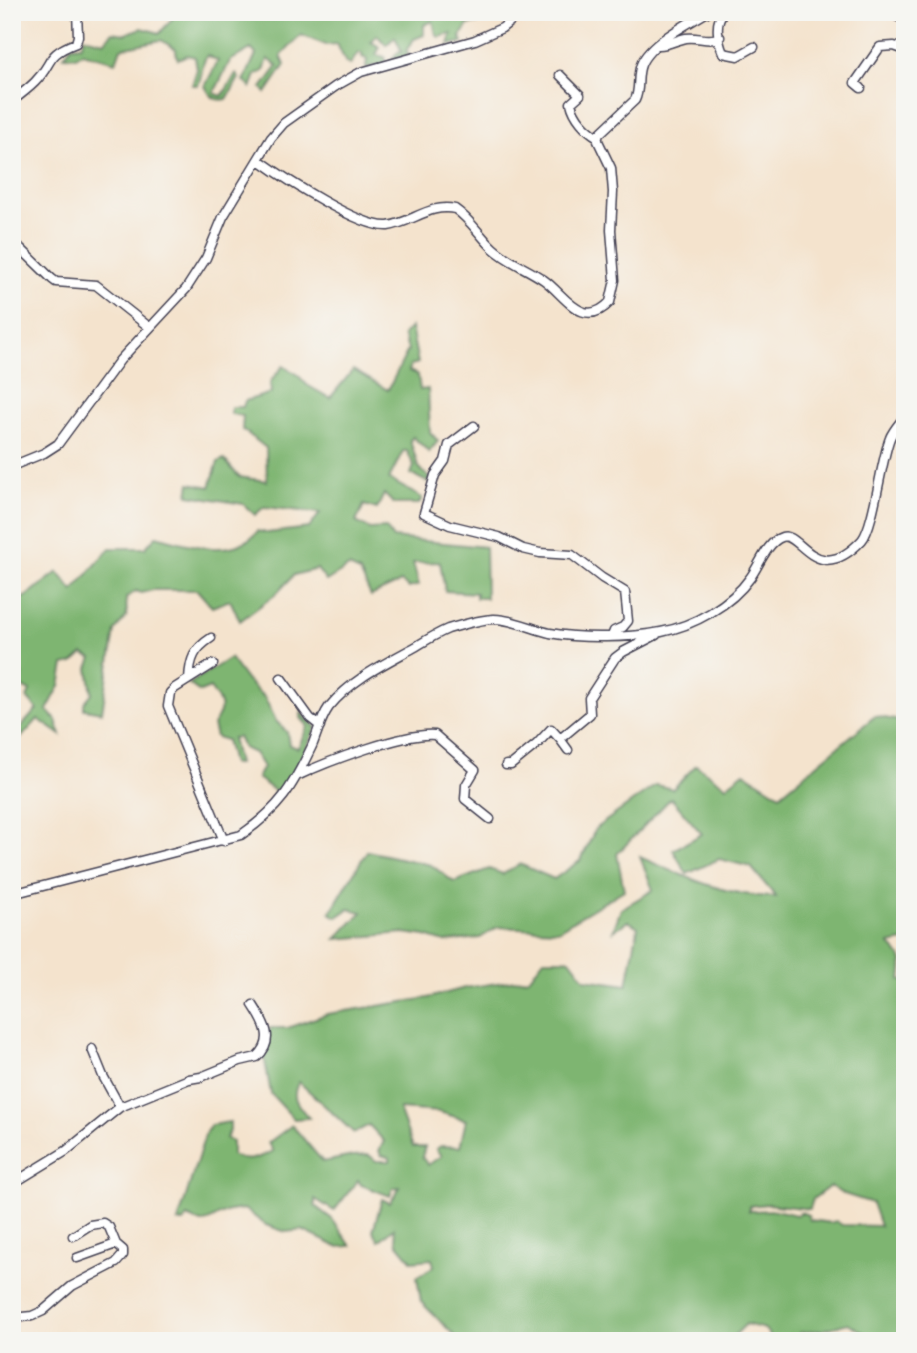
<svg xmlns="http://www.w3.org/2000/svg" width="917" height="1353" font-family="'Shantell Sans',sans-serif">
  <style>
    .forest { fill: #7eb571; stroke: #506c56; stroke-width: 2; fill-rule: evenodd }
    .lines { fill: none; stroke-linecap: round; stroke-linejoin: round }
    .minor-casing { stroke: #423f51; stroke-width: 11 }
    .minor { stroke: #fff; stroke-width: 8 }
  </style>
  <rect width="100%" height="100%" fill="#f6f6f2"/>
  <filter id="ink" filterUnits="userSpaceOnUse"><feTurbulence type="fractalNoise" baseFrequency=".0143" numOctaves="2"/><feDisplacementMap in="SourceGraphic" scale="14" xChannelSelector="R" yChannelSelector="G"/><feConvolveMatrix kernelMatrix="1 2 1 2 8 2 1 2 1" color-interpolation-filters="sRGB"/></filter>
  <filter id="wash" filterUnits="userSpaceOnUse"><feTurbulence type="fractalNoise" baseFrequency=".00686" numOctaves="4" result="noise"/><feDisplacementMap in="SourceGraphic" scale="28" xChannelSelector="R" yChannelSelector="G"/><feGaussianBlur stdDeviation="1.57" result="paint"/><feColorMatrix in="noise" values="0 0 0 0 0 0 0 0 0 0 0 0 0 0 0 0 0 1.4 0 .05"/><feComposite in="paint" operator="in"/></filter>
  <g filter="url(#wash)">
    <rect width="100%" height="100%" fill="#f4e3cd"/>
    <!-- forest -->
    <path class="forest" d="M180 12H485L478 23 468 25 460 37 463 42 449 45 452 34 439 37 436 35 433 21 424 25V35L414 39 406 51 409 55 391 60 397 53 402 52 395 37 386 45 377 35 371 42 380 47 376 55 385 57V63L366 68 367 59 362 57V53H358L350 65 346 63 337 44 326 45 301 35 281 56 285 65 266 93 262 88 278 66 268 59 264 71 256 75 251 88 244 81 256 54 251 49 230 61 214 93 222 96 236 74 239 78 227 99C215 102 210 96 205 86L218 61 207 55C201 65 203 74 198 85H192L197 69 195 57 187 55 178 59 176 55V49L161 40 121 48 116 62 82 53 76 57 64 56 71 46 81 45 84 37 104 42 113 32 125 34 142 28 160 33 175 15Z
      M411 327 418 363 411 365 409 371 418 375 420 390 428 389 430 432 438 441 429 452 413 437 410 440 418 466 430 479 427 482 411 474 414 466 407 451H403L389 479 422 498 419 504H394L384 494 377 509 364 505 356 522 370 529 386 528 393 538 485 547 486 598H476V593L445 591 440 562 413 563 419 585 409 588 401 582 371 596 360 572 349 567 326 581 317 569 294 575 276 594 240 621 230 600 212 607 197 590H153L141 593 136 591 126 598 127 616 115 631 102 712 84 709V703L92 693 88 668 92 658 83 654 73 663 64 665 60 686 47 710 56 720 61 735 38 719 18 741 12 742V737L37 709 27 698 30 691 20 686 22 673 12 667V616L15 613 18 598 25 597 58 572 73 591 110 548H145L156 536C189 544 232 561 258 531L267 533 309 528 320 513 264 507 255 515 243 504 188 495 190 483 210 487 218 462 224 459 239 477 267 481 266 448 242 429 243 416 231 414V407H243L245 401 271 393 270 382 283 366 297 374 307 385 330 398 353 370 388 390 408 350 403 335Z
      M230 658 247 681 265 698 276 721 287 732 289 745 298 748 308 726 300 717 301 713 316 727 293 777 281 795 257 778 263 767 254 753 243 748 238 737 232 738 238 764H232L226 740 216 737 213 725C225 708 222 704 210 688L200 692 189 684Z
      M875 716 905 722V941L889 944C904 957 904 961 901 980L905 981V1341H871L869 1336 848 1323 823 1330 799 1333 795 1341H773L765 1329 746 1324 734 1336V1341H460L421 1302 417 1277 434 1266 432 1259 412 1261 397 1243 394 1228 379 1241 373 1231 382 1199 390 1203 400 1187 393 1188 390 1196 361 1185 358 1180 334 1211 315 1199V1206L332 1219 351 1246 337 1247 302 1230 286 1232 266 1225 244 1209C239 1210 232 1210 226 1212 210 1218 208 1228 187 1217L184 1222H178L206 1132 211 1125 230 1122V1131L226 1138 232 1142V1155C247 1164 258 1158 273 1151L268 1143 292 1125 323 1162 353 1156 369 1155 376 1161H390V1158L381 1155 379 1151 384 1141 369 1125 354 1133 299 1082C289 1098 299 1106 309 1118L294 1119 271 1094 264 1056 270 1028H287L327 1014 428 998 465 988 529 978 544 959H570L585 979 627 985 638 927 628 921 613 931 621 909 653 890 640 857C683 876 728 897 776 897L751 867 719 859 687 874 673 850 702 834 671 798 617 854 624 890 558 930 498 927 480 938 445 942 425 936 404 933 336 939 362 912 349 909 337 917 330 913 367 851 431 865 454 882 489 869 503 874 520 864 554 879 581 860 596 828 656 785 673 789 696 765 726 786 744 772 780 795ZM399 1109 439 1112 466 1120 460 1147 441 1146 436 1149 441 1156 428 1165 422 1157 425 1147H413ZM830 1186 841 1193 872 1203 880 1226 842 1225 836 1221 831 1223 810 1220 808 1215 801 1212 796 1215 776 1210 749 1211 750 1206 767 1204 810 1209 813 1199Z"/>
  </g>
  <g filter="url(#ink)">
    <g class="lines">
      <defs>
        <path id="minor" d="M724 12C714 21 718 41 723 53L738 56 754 47
          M887 12 905 20
          M659 45C669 45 676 40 686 38 698 36 709 43 720 37
          M560 75 580 95 571 103C574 117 586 130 598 137
          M861 88 855 83 880 47 894 46 905 50
          M12 101C20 95 28 89 35 82 54 63 44 55 76 43L78 36 77 12
          M259 160C284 178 360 228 388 226 411 223 431 203 455 209 470 219 480 236 493 248 508 262 527 268 544 280 564 294 583 331 610 302L615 280 611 230 613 192 611 168 598 141V135L635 100C640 90 637 79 640 68 645 45 688 24 707 12
          M12 240 52 279 56 282 96 285 149 327
          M474 426 449 445 445 461 435 475 424 513 450 525 499 537 523 549 540 553 572 555 602 578 625 592 628 621 623 627 614 631 612 636
          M12 466 44 453 58 444 120 360 186 289 206 258 223 217 271 138 284 123 336 86 361 72 475 40 502 28 522 12
          M213 664 175 688 170 693 168 706 224 841
          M281 678 310 718 320 726
          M189 679C190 659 194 649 211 638
          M560 739 568 750
          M506 765H511L537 744 551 729 560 739 590 714 589 698 615 658 623 652 656 635
          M297 776C326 762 405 732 435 735L475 770 466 785 465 799 490 819
          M12 894 241 835C280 808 292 788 312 746 317 734 321 718 329 707 352 679 384 664 415 647 425 641 436 634 448 629 458 626 483 619 494 619 512 619 533 629 550 633 581 639 631 638 661 632 693 626 731 605 750 578 759 566 767 542 782 537 800 530 816 589 862 540 874 526 881 460 890 438 893 430 900 423 905 416
          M92 1049 103 1076 120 1107
          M12 1184 66 1151 120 1107 189 1079 201 1077 240 1061 257 1057C276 1040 264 1022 253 1005
          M77 1258 116 1244
          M12 1318 32 1316 43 1311 72 1286 116 1263 123 1255V1250L116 1244 109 1227 103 1223 90 1225 73 1236"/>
      </defs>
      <!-- minor casing -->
      <use href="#minor" class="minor-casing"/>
      <!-- minor -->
      <use href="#minor" class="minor"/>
    </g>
  </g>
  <!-- margin -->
  <rect width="917" height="1353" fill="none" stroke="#f6f6f2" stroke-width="42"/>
</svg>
